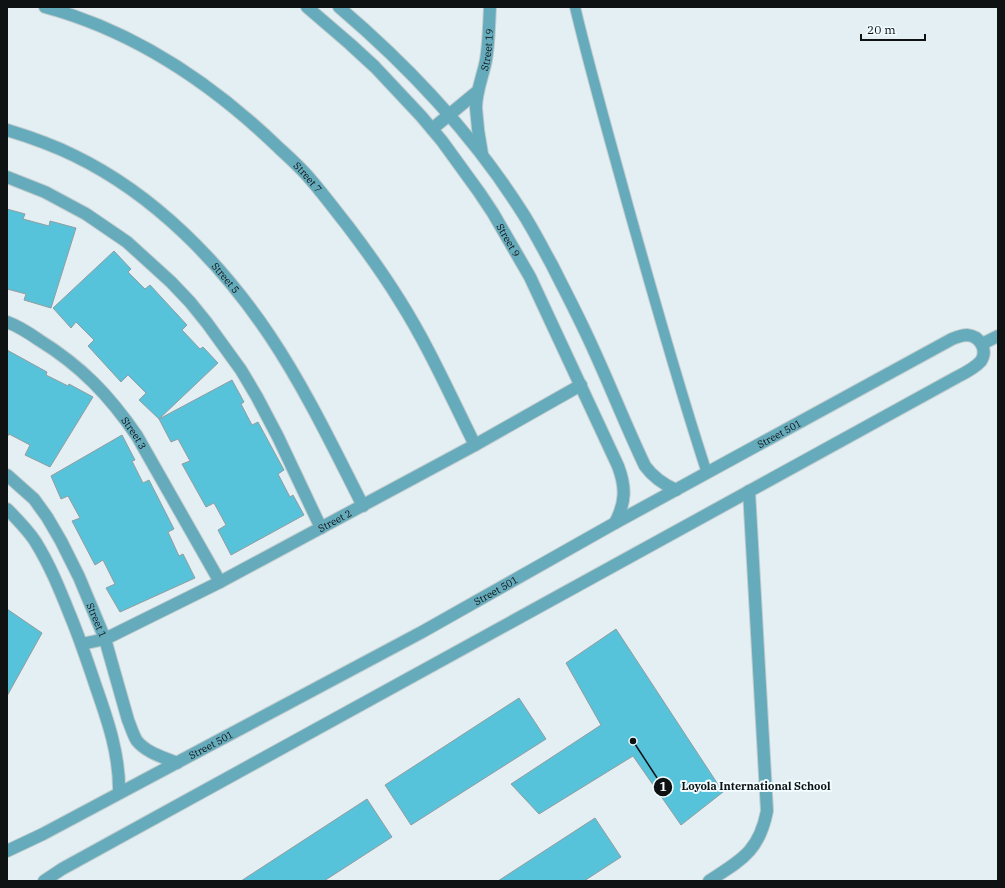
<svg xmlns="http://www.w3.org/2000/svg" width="1005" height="888" font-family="'IBM Plex Serif',serif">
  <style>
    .building { fill: #57c3da; stroke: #929da0 }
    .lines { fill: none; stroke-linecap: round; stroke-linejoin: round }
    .service-casing { stroke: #c1ccce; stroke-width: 12 }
    .minor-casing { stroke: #c1ccce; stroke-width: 14 }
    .tertiary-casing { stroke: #c1ccce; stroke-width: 14 }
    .service { stroke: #66abbb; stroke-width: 10 }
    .minor { stroke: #66abbb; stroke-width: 12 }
    .tertiary { stroke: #66abbb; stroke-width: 12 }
    .labels { text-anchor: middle; stroke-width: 4; stroke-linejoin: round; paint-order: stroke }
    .street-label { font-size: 10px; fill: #0e1213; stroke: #f0fcff }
    .leader { fill: none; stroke: #0e1213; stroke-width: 1.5 }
    .callout-dot { fill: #0e1213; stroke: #f0fcff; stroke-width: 1.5 }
    .mark-label { font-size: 12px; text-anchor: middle; font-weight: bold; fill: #fff }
    .callout-label { font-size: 11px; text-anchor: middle; font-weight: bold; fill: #0e1213; stroke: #f0fcff; stroke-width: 4; stroke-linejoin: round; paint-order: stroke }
  </style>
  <rect width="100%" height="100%" fill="#e3eff2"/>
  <!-- building -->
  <path class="building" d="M7 209 25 214 23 219 49 226 50 221 76 228 51 308 24 300 26 294 7 289Z
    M114 251 131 269 128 272 145 289 150 285 187 325 182 330 200 349 203 347 218 363 159 419 139 400 146 393 128 375 121 382 88 346 94 340 76 322 71 328 53 308Z
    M7 350 47 372 46 375 68 386 69 384 93 397 50 467 25 455 30 445 9 434 7 437Z
    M232 380 244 402 241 404 252 425 258 422 284 470 278 474 290 497 293 495 304 515 231 555 218 530 226 525 214 503 206 507 182 464 190 461 178 439 171 442 159 419Z
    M122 435 135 460 132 461 143 483 149 480 174 529 168 532 179 556 183 554 195 578 120 612 106 588 115 584 103 560 95 565 72 521 80 518 68 496 61 499 51 476Z
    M7 609 42 633 7 696Z
    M616 629 723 792 681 825 633 756 539 814 511 784 601 725 566 663Z
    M519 698 546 739 411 825 385 785Z
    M367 799 392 837 324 881H241Z
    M595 818 621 857 584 881H498Z"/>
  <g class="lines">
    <defs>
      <path id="service" d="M575 7C591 74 610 140 628 206 653 295 678 385 707 473"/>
      <g id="minor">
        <path id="s1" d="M45 7C134 31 214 85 280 149 291 159 302 169 311 180 324 195 335 210 347 225 366 250 384 275 400 301 429 347 451 397 475 445"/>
        <path id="s2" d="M307 7 350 44 375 67 421 116 442 141 479 192 493 213 530 277 618 466C626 487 626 502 615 523"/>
        <path d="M339 7C407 65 474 136 522 212 533 229 542 247 552 265 562 285 573 306 583 327 605 372 623 420 645 466 653 477 663 484 676 490"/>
        <path d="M432 129 478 91"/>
        <path id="s3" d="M7 130C30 137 53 145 75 156 155 195 221 263 270 336 306 390 334 449 363 506"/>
        <path id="s4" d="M482 154C479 139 477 124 476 108 476 91 483 76 486 60 489 42 489 24 490 7"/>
        <path d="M7 177 45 192 86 214 127 242 171 282 190 302 207 323 241 370 257 397 278 437 321 528"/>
        <path id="s5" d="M7 322C18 326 29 333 39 340 81 366 109 395 137 436L220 582"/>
        <path d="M982 344 998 336"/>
        <path id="s6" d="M7 475 34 499 47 517 61 541 79 577 105 639 128 720C131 727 133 735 137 741 147 753 163 757 177 763"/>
        <path d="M7 509C17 519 27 529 35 541 50 565 60 590 70 615 80 639 88 663 96 687 108 721 120 756 119 793"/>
        <path id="s7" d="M82 644 105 639 220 582 475 445 581 385"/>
        <path d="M709 881C741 860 759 852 767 811L749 491"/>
      </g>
      <g id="tertiary">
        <path id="s8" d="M7 851 43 834 422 632 615 523 952 339C957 337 962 335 967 335 980 336 988 350 981 361 975 368 965 373 957 377L62 869 44 881"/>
      </g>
    </defs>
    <!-- service casing -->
    <use href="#service" class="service-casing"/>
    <!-- minor casing -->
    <use href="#minor" class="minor-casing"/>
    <!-- tertiary casing -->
    <use href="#tertiary" class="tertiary-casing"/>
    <!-- service -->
    <use href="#service" class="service"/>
    <!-- minor -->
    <use href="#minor" class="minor"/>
    <!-- tertiary -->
    <use href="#tertiary" class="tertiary"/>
  </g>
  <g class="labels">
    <!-- street labels -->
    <g class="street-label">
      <text dy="4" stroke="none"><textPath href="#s4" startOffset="106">Street 19</textPath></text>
      <text dy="4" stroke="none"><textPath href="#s1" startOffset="317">Street 7</textPath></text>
      <text dy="4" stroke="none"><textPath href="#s2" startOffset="310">Street 9</textPath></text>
      <text dy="4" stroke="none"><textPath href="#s3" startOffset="268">Street 5</textPath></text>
      <text dy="4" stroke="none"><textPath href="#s8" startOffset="878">Street 501</textPath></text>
      <text dy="4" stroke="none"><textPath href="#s5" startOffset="171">Street 3</textPath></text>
      <text dy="4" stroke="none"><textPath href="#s7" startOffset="282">Street 2</textPath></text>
      <text dy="4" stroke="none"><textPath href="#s8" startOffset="554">Street 501</textPath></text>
      <text dy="4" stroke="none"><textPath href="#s6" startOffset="173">Street 1</textPath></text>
      <text dy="4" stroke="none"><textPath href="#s8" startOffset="230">Street 501</textPath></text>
    </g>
  </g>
  <!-- callouts -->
  <path class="leader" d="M633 741L663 787"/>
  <g class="callout-dot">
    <circle cx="633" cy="741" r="4"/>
    <circle cx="663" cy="787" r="10"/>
  </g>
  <g class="mark-label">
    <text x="663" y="791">1</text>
  </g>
  <g class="callout-label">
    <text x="756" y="790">Loyola International School</text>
  </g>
  <!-- border -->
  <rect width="1005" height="888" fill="none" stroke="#0e1213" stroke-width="16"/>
  <!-- scale -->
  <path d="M861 34v6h64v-6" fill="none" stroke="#0e1213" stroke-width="2"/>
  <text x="867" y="34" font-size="12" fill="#0e1213" stroke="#f0fcff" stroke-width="3" paint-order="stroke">20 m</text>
</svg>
